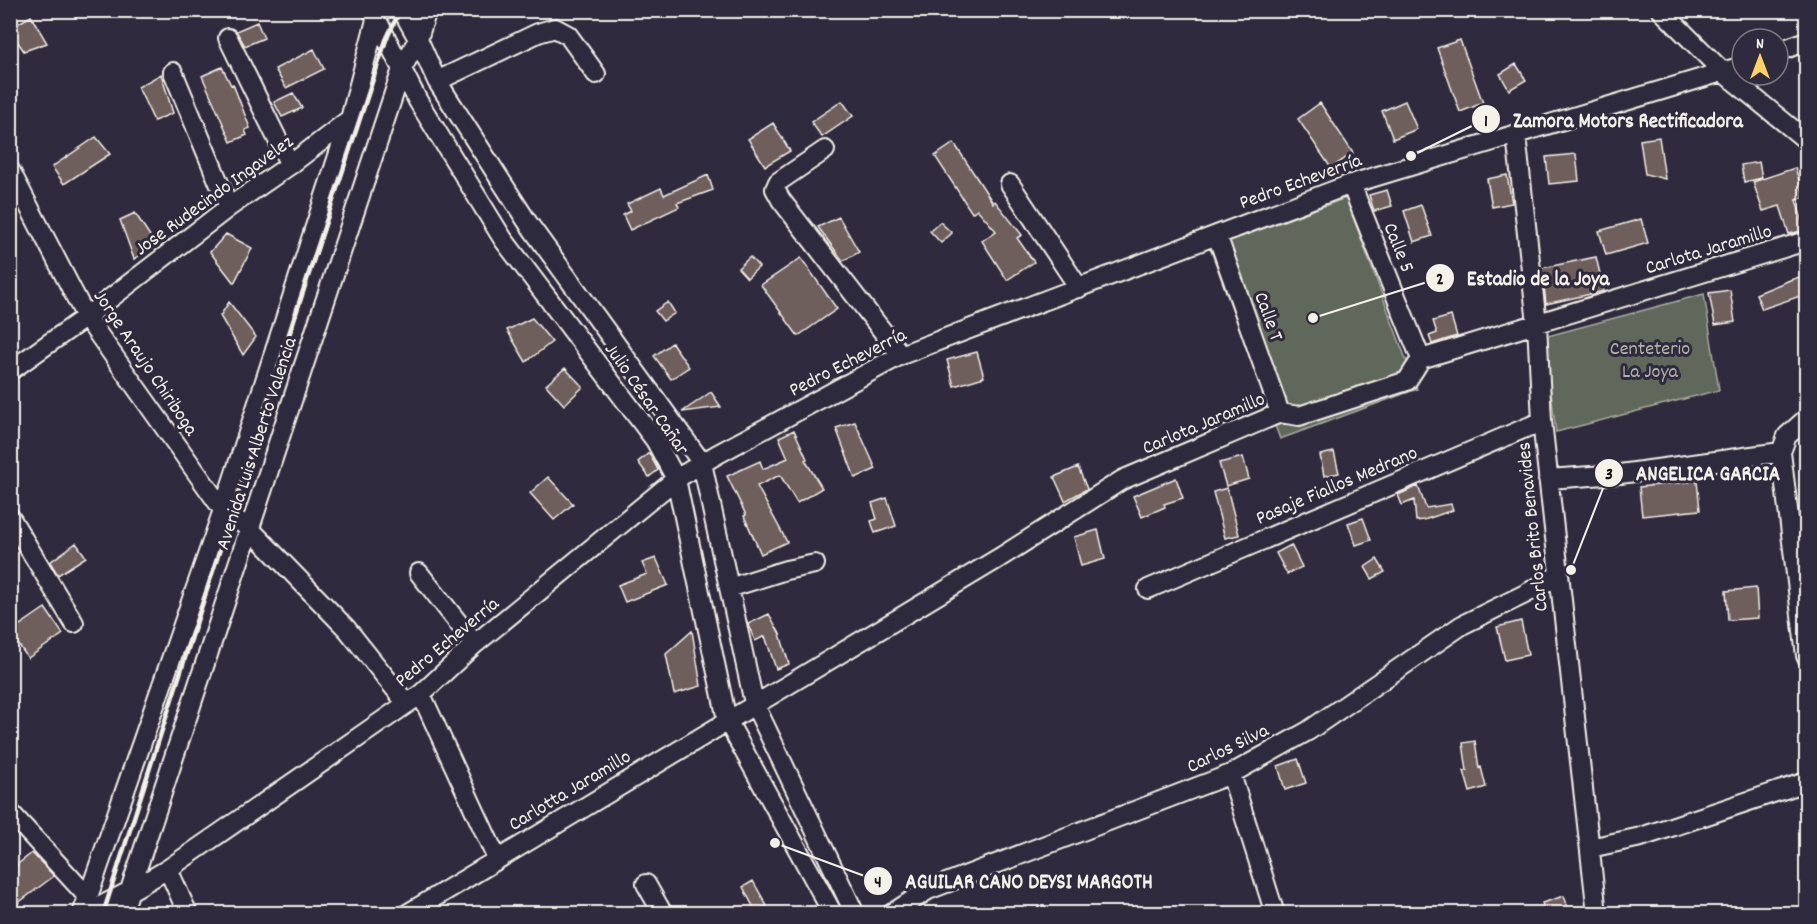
<svg xmlns="http://www.w3.org/2000/svg" width="1817" height="924" font-family="Dekko,sans-serif">
  <style>
    .green { fill: #5f675a; stroke: #aaaca1; stroke-width: 1.5 }
    .building { fill: #6e5e5c; stroke: #f4f1e8; stroke-width: 1.5 }
    .lines { fill: none; stroke-linecap: round; stroke-linejoin: round }
    .minor-casing { stroke: #f4f1e8; stroke-width: 22 }
    .minor { stroke: #2f2a3d; stroke-width: 18 }
    .rail { stroke: #f4f1e8; stroke-width: 4.5 }
    .labels { text-anchor: middle; stroke-width: 6; stroke-linejoin: round; paint-order: stroke }
    .street-label { font-size: 20px; fill: #f4f1e8; stroke: #2f2a3d }
    .park-label { font-size: 20px; fill: #b1b3a8; stroke: #2f2a3d }
    .leader { fill: none; stroke: #f4f1e8; stroke-width: 2 }
    .callout-dot { fill: #f4f1e8; stroke: #2f2a3d; stroke-width: 2 }
    .mark-label { font-size: 18px; text-anchor: middle; font-weight: bold; fill: #111 }
    .callout-label { font-size: 21px; text-anchor: middle; font-weight: bold; fill: #f4f1e8; stroke: #2f2a3d; stroke-width: 6; stroke-linejoin: round; paint-order: stroke }
  </style>
  <rect width="100%" height="100%" fill="#2f2a3d"/>
  <filter id="ink" filterUnits="userSpaceOnUse"><feTurbulence type="fractalNoise" baseFrequency=".0167" numOctaves="2"/><feDisplacementMap in="SourceGraphic" scale="12" xChannelSelector="R" yChannelSelector="G"/><feConvolveMatrix kernelMatrix="1 2 1 2 8 2 1 2 1" color-interpolation-filters="sRGB"/></filter>
  <g filter="url(#ink)">
    <!-- green -->
    <path class="green" d="M1346 198 1417 389 1280 439 1210 248Z
      M1704 294 1719 390 1556 432 1544 337Z"/>
    <!-- building -->
    <path class="building" d="M31 16 47 43 24 51 10 31V28Z
      M257 22 264 38 245 46 236 31Z
      M1460 40 1483 103 1460 112 1437 48Z
      M314 49 324 69 286 88 275 69Z
      M1516 64 1526 80 1509 90 1500 74Z
      M222 67 231 85 233 84 250 128 245 130 247 135 231 142 202 76Z
      M161 74 173 113 154 121 138 87Z
      M293 93 302 108 282 117 274 102Z
      M842 101 853 116 822 137 811 122Z
      M1405 101 1417 129 1393 139 1382 111Z
      M1320 103 1353 153 1331 168 1298 119Z
      M773 123 790 151 765 166 748 139Z
      M96 137 110 154 64 184 52 167Z
      M1659 137 1665 179 1645 174 1640 140Z
      M954 143 993 203 995 201 1022 235 1017 238 1034 262 1007 280 982 241 996 231 977 209 972 213 935 156Z
      M1576 154 1579 181 1549 184 1546 157Z
      M1759 162 1762 178 1744 182 1741 165Z
      M1795 168 1805 197 1796 200 1805 230 1789 234 1780 206 1763 211 1753 182Z
      M708 175 713 190 677 203 679 207 630 230 623 215 631 211 627 204 661 188 664 195Z
      M1507 175 1512 203 1492 207 1487 179Z
      M1387 190 1392 206 1374 211 1369 195Z
      M1421 205 1432 236 1414 242 1404 211Z
      M135 213 156 245 134 259 120 220Z
      M839 217 859 252 843 261 818 227Z
      M1641 219 1648 243 1606 255 1599 231Z
      M940 222 952 233 941 243 930 231Z
      M226 234 252 248 234 283 210 252Z
      M750 257 759 267 747 278 738 268Z
      M1596 257 1604 291 1546 304 1542 268Z
      M801 258 837 309 798 336 761 285Z
      M1806 275V294L1762 309 1756 294 1790 280Z
      M1730 290 1735 322 1715 325 1709 293Z
      M229 302 256 337 243 355 220 316Z
      M668 302 675 313 663 321 655 311Z
      M1451 316 1457 336 1432 344 1429 336 1437 333 1433 321Z
      M532 318 552 342 526 362 507 330Z
      M672 343 689 367 671 379 654 356Z
      M977 352 984 377 954 386 947 360Z
      M565 368 583 387 564 405 546 385Z
      M711 392 721 407 682 412Z
      M855 422 876 469 855 478 836 428Z
      M794 430 807 459 805 460 822 488 797 503 780 475 757 486 787 542 761 554 744 516 746 515 727 476 760 461 763 469 788 458 779 437Z
      M1334 452 1339 473 1324 476 1320 455Z
      M649 453 658 470 649 477 638 462Z
      M1243 457 1249 479 1226 486 1219 463Z
      M1078 467 1087 489 1065 501 1054 477Z
      M548 477 573 504 554 520 530 493Z
      M1176 478 1183 498 1164 504 1165 507 1142 517 1133 496Z
      M1697 481 1700 510 1642 516 1639 487Z
      M1418 486 1426 508 1451 504 1453 510 1424 520 1416 521 1414 500 1402 505 1398 495Z
      M1227 488 1239 535 1225 538 1213 492Z
      M887 498 896 526 875 533 871 521 877 519 872 503Z
      M1363 518 1371 540 1356 545 1348 523Z
      M1098 530 1105 559 1081 566 1074 537Z
      M76 543 86 557 58 575 50 562Z
      M1291 545 1302 567 1287 574 1276 553Z
      M656 558 668 585 625 602 618 585 647 574 642 563Z
      M1377 559 1385 572 1372 579 1365 567Z
      M1756 588 1758 618 1728 620 1726 591Z
      M45 608 63 634 28 658 10 633V612L20 625Z
      M769 614 780 634 789 664 776 669 765 636 755 641 748 624Z
      M1521 621 1528 655 1505 660 1497 627Z
      M692 631 701 686 674 694 666 654Z
      M1475 741 1479 768 1481 767 1486 787 1470 792 1464 771H1467L1463 743Z
      M1298 759 1306 783 1285 790 1278 766Z
      M32 853 54 876 10 909V870Z
      M753 881 767 906 756 912 743 887Z
      M1564 896 1570 914H1546L1542 903Z"/>
    <g class="lines">
      <defs>
        <path id="minor" d="M372 10 418 101 503 239 655 440 676 479 727 720 833 914
          M402 10 418 39 437 81 528 223 702 463 754 703 855 914
          M1661 10 1724 73 1806 140
          M228 38 290 165
          M1778 52 1806 41
          M173 72 229 207
          M437 81 538 33 555 28 568 35 596 74
          M1516 135 1537 324 1542 421 1597 914
          M825 150 778 182 775 189 781 200 901 355
          M10 170 86 317 223 510 250 529 347 629 407 704
          M1010 184 1079 288
          M1351 184 1421 359
          M1217 235 1280 413
          M10 371 86 317 229 207 290 165 350 119 377 16
          M1806 419 1787 436 1781 452 1806 656
          M1548 479 1620 474 1781 452
          M10 517 74 623
          M419 573 475 644
          M729 588 786 570 815 564
          M1148 589 1542 421
          M421 694 497 859
          M1231 774 1275 914
          M10 812 88 897
          M1590 848 1641 837 1806 782
          M168 869 188 914
          M646 884 663 914
          M82 914 223 510 350 119
          M85 914 130 891 168 869 421 694 475 644 676 479 716 455 901 355 1351 184 1742 66
          M122 914 402 69 418 39 427 10
          M407 914 999 558 1122 480 1280 413 1299 416 1407 381 1421 359 1806 241
          M891 914 928 890 1231 774 1308 731 1462 625 1525 594 1559 575"/>
      </defs>
      <!-- minor casing -->
      <use href="#minor" class="minor-casing"/>
      <!-- minor -->
      <use href="#minor" class="minor"/>
      <!-- rail -->
      <path class="rail" d="M103 914 297 309 386 40 400 10"/>
    </g>
  </g>
  <g class="labels">
    <!-- street labels -->
    <g class="street-label">
      <text transform="translate(1300 180) rotate(-20)" y="7">Pedro Echeverría</text>
      <text transform="translate(213 194) rotate(-36)" y="7">Jose Rudecindo Ingavelez</text>
      <text transform="translate(1400 247) rotate(68)" y="7">Calle 5</text>
      <text transform="translate(1708 248) rotate(-17)" y="7">Carlota Jaramillo</text>
      <text transform="translate(1270 316) rotate(70)" y="7">Calle T</text>
      <text transform="translate(847 361) rotate(-27)" y="7">Pedro Echeverría</text>
      <text transform="translate(147 362) rotate(56)" y="7">Jorge Araujo Chiriboga</text>
      <text transform="translate(648 398) rotate(55)" y="7">Julio César Cañar</text>
      <text transform="translate(1203 422) rotate(-23)" y="7">Carlota Jaramillo</text>
      <text transform="translate(255 443) rotate(-72)" y="7">Avenida Luis Alberto Valencia</text>
      <text transform="translate(1336 484) rotate(-23)" y="7">Pasaje Fiallos Medrano</text>
      <text transform="translate(1531 527) rotate(-96)" y="7">Carlos Brito Benavides</text>
      <text transform="translate(446 641) rotate(-40)" y="7">Pedro Echeverría</text>
      <text transform="translate(1227 747) rotate(-26)" y="7">Carlos Silva</text>
      <text transform="translate(569 789) rotate(-31)" y="7">Carlotta Jaramillo</text>
    </g>
    <!-- park labels -->
    <g class="park-label">
      <text x="1650" y="354">Centeterio<tspan x="1650" dy="23">La Joya</tspan></text>
    </g>
  </g>
  <!-- callouts -->
  <path class="leader" d="M1411 156L1486 119M1313 318L1440 278M1571 570L1609 473M775 843L878 881"/>
  <g class="callout-dot">
    <circle cx="1411" cy="156" r="6"/>
    <circle cx="1313" cy="318" r="6"/>
    <circle cx="1571" cy="570" r="6"/>
    <circle cx="775" cy="843" r="6"/>
    <circle cx="1486" cy="119" r="15"/>
    <circle cx="1440" cy="278" r="15"/>
    <circle cx="1609" cy="473" r="15"/>
    <circle cx="878" cy="881" r="15"/>
  </g>
  <g class="mark-label">
    <text x="1486" y="126">1</text>
    <text x="1440" y="284">2</text>
    <text x="1609" y="479">3</text>
    <text x="878" y="887">4</text>
  </g>
  <g class="callout-label">
    <text x="1628" y="127">Zamora Motors Rectificadora</text>
    <text x="1538" y="285">Estadio de la Joya</text>
    <text x="1708" y="480">ANGELICA GARCIA</text>
    <text x="1029" y="888">AGUILAR CANO DEYSI MARGOTH</text>
  </g>
  <!-- margin -->
  <rect width="1817" height="924" fill="none" stroke="#2f2a3d" stroke-width="36"/>
  <rect x="18" y="18" width="1781" height="888" fill="none" stroke="#f4f1e8" stroke-width="2" filter="url(#ink)"/>
  <!-- north arrow -->
  <g transform="translate(1760 57)"><circle r="28" fill="#2f2a3d" stroke="#7e7a81" stroke-width="1.5"/>
  <path d="M0-4.5L10 22L0 15L-10 22Z" fill="#ffd166"/>
  <text y="-9" font-size="16" font-weight="bold" text-anchor="middle" fill="#f4f1e8">N</text>
  </g>
</svg>
